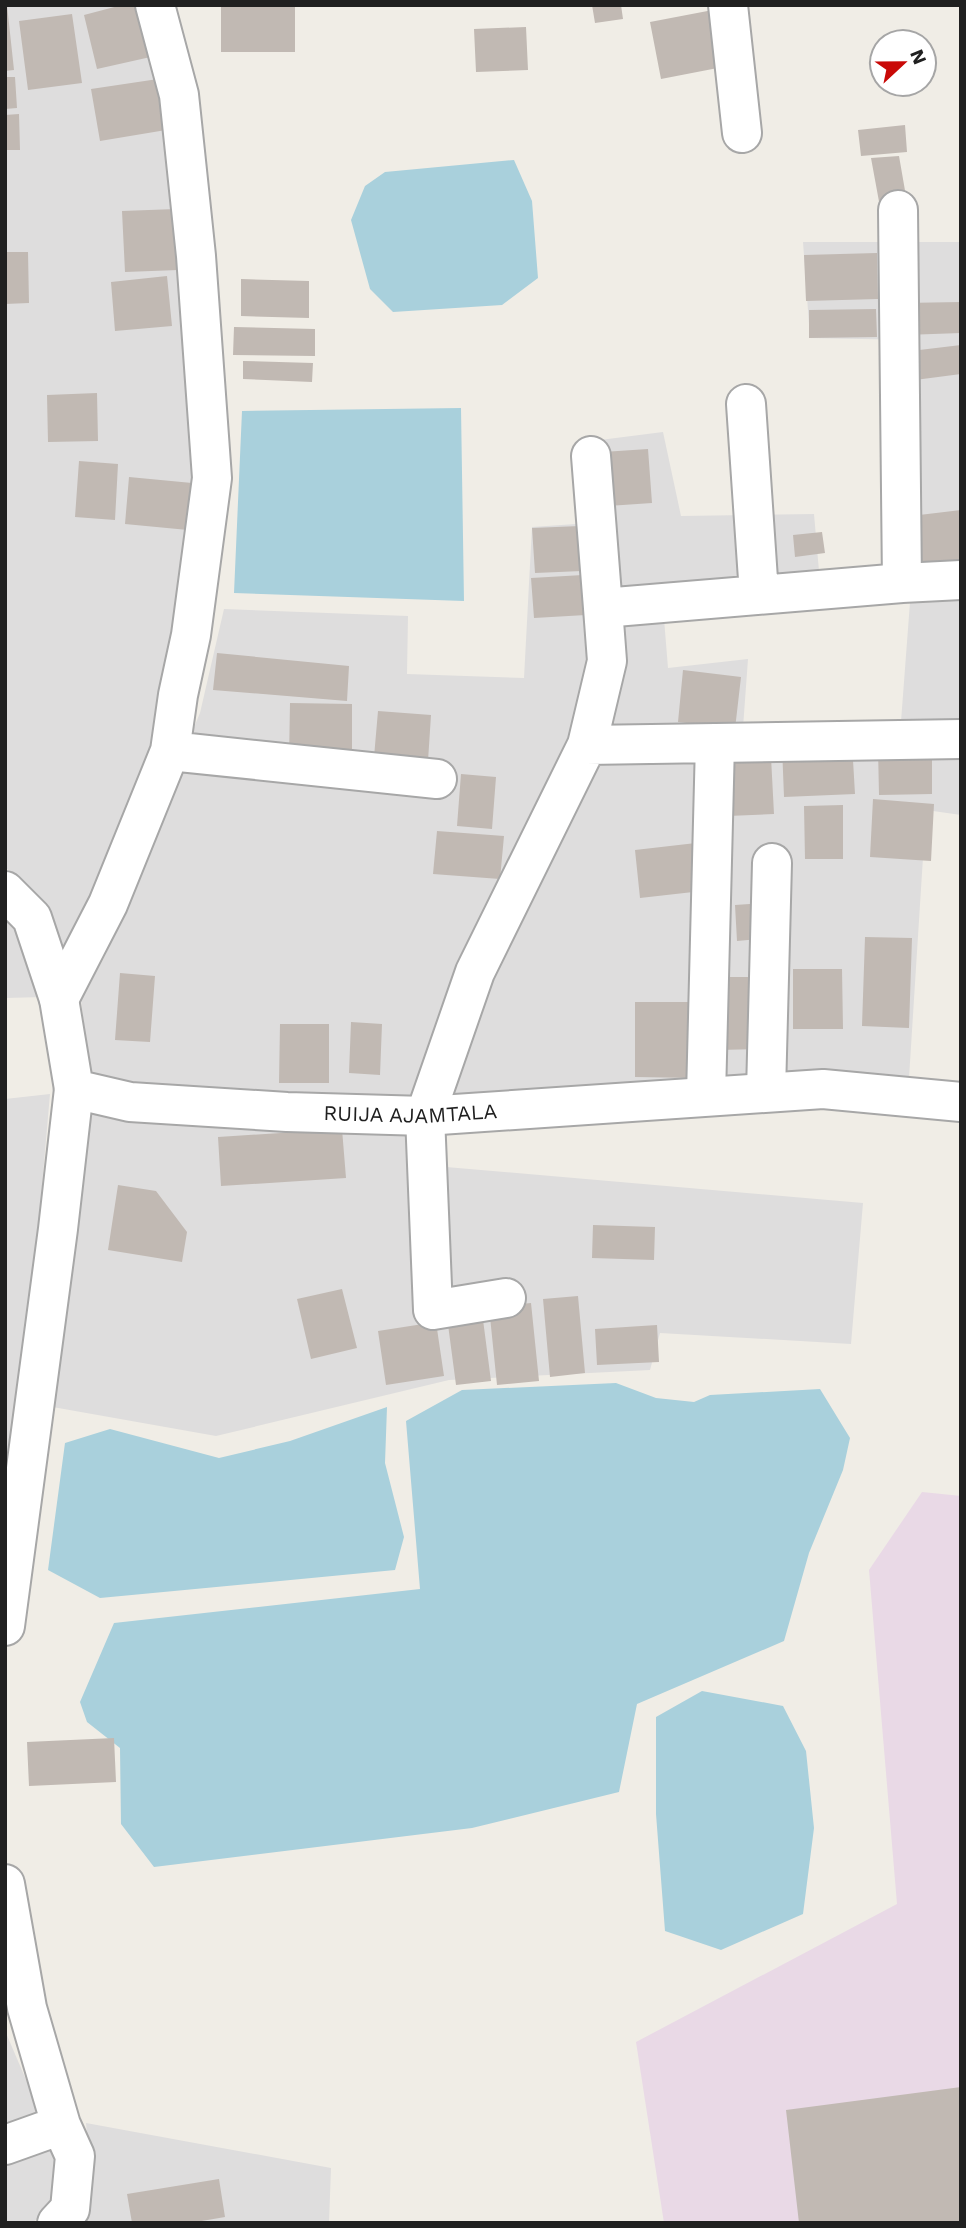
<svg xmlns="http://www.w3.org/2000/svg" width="966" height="2228" font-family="'Work Sans',sans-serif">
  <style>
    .residential { fill: #dedddd }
    .industrial { fill: #e9d9e6 }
    .water { fill: #a9d0dc }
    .building { fill: #c1b9b3 }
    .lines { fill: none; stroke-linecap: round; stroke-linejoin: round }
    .minor-casing { stroke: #a7a7a7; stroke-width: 42 }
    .tertiary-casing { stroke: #a7a7a7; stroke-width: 42 }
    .minor { stroke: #fff; stroke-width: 38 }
    .tertiary { stroke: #fff; stroke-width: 38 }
    .labels { text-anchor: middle; stroke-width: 5; stroke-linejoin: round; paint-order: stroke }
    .street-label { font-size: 21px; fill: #202020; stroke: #fff }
  </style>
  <rect width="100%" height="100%" fill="#f0ede6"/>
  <!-- residential -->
  <path class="residential" d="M5 5H139L168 99 200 481 169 721 62 970 37 896 5 867Z
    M803 242H961V815L926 810 909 1078 542 1090 343 1099 139 1088 90 1073 81 1001 106 954 143 849 200 713 224 609 408 616 407 674 524 678 532 527 605 522 600 440 663 432 681 516 814 514 819 571 662 594 668 668 748 659 741 755 899 748 911 589 913 340 810 338Z
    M5 916 20 929 44 997 5 998Z
    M50 1094 19 1450 5 1454V1099Z
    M92 1105 406 1128 411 1164 863 1203 851 1344 660 1333 650 1370 449 1380 216 1436 47 1406Z
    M6 2033 42 2117 5 2130V2034Z
    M86 2123 331 2168 329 2223H71L92 2186Z
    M49 2138 58 2169 50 2209 32 2223H5V2156Z"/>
  <!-- industrial -->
  <path class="industrial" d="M922 1492 961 1496V2223H664L636 2042 897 1904 869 1570Z"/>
  <!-- water -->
  <path class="water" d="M514 160 532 201 538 278 502 305 393 312 370 289 351 220 365 186 385 172Z
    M461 408 464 601 234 593 242 411Z
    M616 1383 656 1398 694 1402 710 1395 820 1389 850 1438 843 1470 809 1553 784 1641 637 1704 619 1792 472 1828 154 1867 121 1824 120 1748 87 1722 80 1702 114 1623 420 1589 406 1421 462 1390Z
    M387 1407 385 1463 404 1537 395 1570 100 1598 48 1570 65 1443 110 1429 219 1458 290 1441Z
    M702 1691 783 1706 806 1751 814 1828 803 1914 721 1950 665 1931 656 1814V1717Z"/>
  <!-- building -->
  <path class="building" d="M5 5H7L14 70 5 71Z
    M122 5H143L155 56 97 69 84 15Z
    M221 5H295V52H221Z
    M592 5H621L623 19 595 23Z
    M718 9 728 66 661 79 650 22Z
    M72 14 82 83 28 90 19 21Z
    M526 27 528 70 476 72 474 29Z
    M5 77H15L17 108 5 109Z
    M158 79 166 130 100 141 91 89Z
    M19 114 20 150H5V115Z
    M905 125 907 152 861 156 858 130Z
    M899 156 907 202 880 207 871 158Z
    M176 209 178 270 125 272 122 211Z
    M5 252H28L29 303 5 304Z
    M877 253 878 299 806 301 804 255Z
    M167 276 172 326 115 331 111 282Z
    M241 279 309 281V318L241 316Z
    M961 302V333L905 335 903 303Z
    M876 309 877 337 809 338V310Z
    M234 327 315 329V356L233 355Z
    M961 345V374L915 380 911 351Z
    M243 361 313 363 312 382 243 379Z
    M97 393 98 441 48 442 47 395Z
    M648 449 652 503 608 506 603 452Z
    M79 461 118 464 115 520 75 517Z
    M129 477 192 483 188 530 125 524Z
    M961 510V568L919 573 911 516Z
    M580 526 582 571 535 573 532 528Z
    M822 532 825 553 795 557 793 535Z
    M583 575 586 615 534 618 531 578Z
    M217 653 349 666 347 701 213 690Z
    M683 670 741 677 735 729 678 722Z
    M290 703 352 704V761L289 760Z
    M378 711 431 715 428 761 374 757Z
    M852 743 855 794 784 797 782 746Z
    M932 747V794L879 795 878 748Z
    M771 757 774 814 728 816 726 759Z
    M461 774 496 777 492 829 457 826Z
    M873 799 934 804 931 861 870 857Z
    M843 805V859H805L804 806Z
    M437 831 504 836 500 879 433 874Z
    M696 843 702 891 640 898 635 850Z
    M765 903 768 938 737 941 735 905Z
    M865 937 912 938 909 1028 862 1026Z
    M793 969H842L843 1029H793Z
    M120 973 155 976 150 1042 115 1040Z
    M716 977H760L762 1049 717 1050Z
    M635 1002H696V1078L635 1077Z
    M351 1022 382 1024 380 1075 349 1073Z
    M280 1024H329V1083H279Z
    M342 1129 346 1178 221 1186 218 1137Z
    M118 1185 156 1191 187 1232 182 1262 108 1250Z
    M593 1225 655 1227 654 1260 592 1258Z
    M342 1289 357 1348 311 1359 297 1299Z
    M578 1296 585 1373 550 1377 543 1299Z
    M531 1303 539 1381 497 1385 489 1307Z
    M482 1312 491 1381 456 1385 447 1317Z
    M436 1322 444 1376 386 1385 378 1331Z
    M657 1325 659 1362 597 1365 595 1329Z
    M114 1738 116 1782 29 1786 27 1742Z
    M961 2087V2223H799L786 2110Z
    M219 2179 225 2217 190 2223H132L127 2194Z"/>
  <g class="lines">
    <defs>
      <path id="minor" d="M728 5 742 133
        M898 210 902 583
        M746 404 759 594
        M591 456 603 608 902 583 961 580
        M587 745 607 661 603 608
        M170 751 437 779
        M59 999 108 904 170 751 178 695 191 635 212 478 196 256 179 95 155 5
        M766 1092 772 863
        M706 1096 715 743
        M506 1298 433 1310 425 1116 475 972 587 745 961 739
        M5 1626 58 1229 74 1089
        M5 1884 27 2008 61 2125 75 2156 70 2209 57 2223
        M5 2145 61 2125"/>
      <g id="tertiary">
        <path id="s1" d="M5 891 32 918 59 999 74 1089 130 1102 287 1112 425 1116 823 1089 961 1102"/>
      </g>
    </defs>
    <!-- minor casing -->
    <use href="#minor" class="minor-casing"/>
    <!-- tertiary casing -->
    <use href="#tertiary" class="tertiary-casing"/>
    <!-- minor -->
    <use href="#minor" class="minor"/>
    <!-- tertiary -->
    <use href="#tertiary" class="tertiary"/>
  </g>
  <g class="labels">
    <!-- street labels -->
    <g class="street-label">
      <text dy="7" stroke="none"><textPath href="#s1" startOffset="553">RUIJA AJAMTALA</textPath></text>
    </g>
  </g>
  <!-- border -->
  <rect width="966" height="2228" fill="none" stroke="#202020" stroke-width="14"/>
  <!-- north arrow -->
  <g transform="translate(903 63) rotate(68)"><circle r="33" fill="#ffffff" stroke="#a6a6a6" stroke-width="2"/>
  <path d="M0-5L12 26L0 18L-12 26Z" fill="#c90907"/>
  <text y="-10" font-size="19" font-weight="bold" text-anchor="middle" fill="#202020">N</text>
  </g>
</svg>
